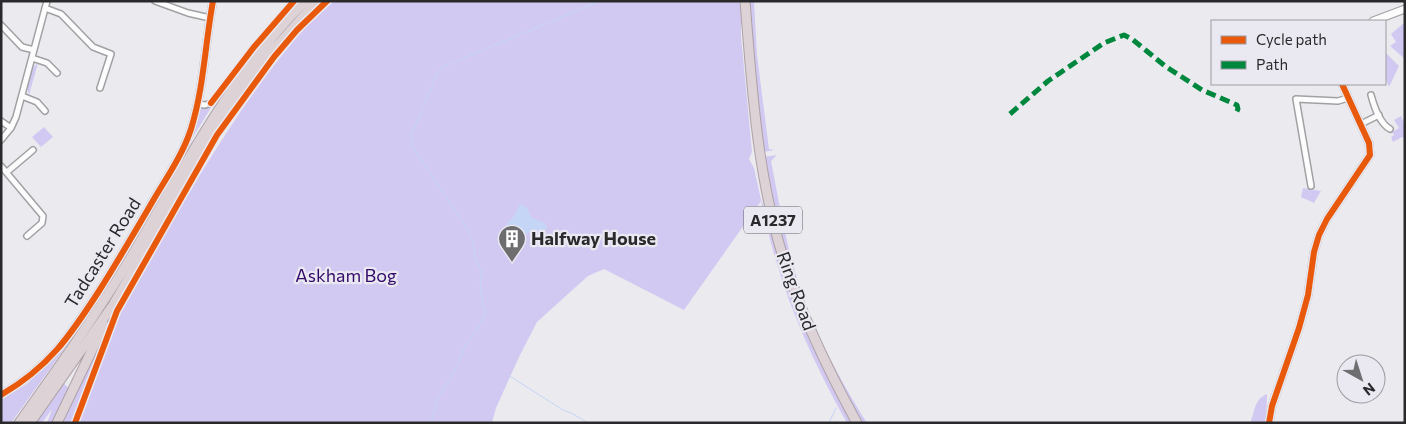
<svg xmlns="http://www.w3.org/2000/svg" width="1406" height="424" font-family="Commissioner,sans-serif">
  <style>
    .green { fill: #d2c9f2 }
    .water { fill: #c4d5f6 }
    .lines { fill: none; stroke-linecap: round; stroke-linejoin: round }
    .stream { stroke: #c4d5f6; stroke-width: 1 }
    .street-casing { stroke: #a1a1a4; stroke-width: 8 }
    .secondary-casing { stroke: #a1a1a4; stroke-width: 9 }
    .highway-casing { stroke: #aca1a6; stroke-width: 11 }
    .street { stroke: #fcfcfd; stroke-width: 5 }
    .secondary { stroke: #fcfcfd; stroke-width: 7 }
    .highway { stroke: #ddd2d6; stroke-width: 9 }
    .quiet { stroke: #00873e; stroke-width: 5; stroke-dasharray: 10 5; stroke-linecap: butt }
    .cycleway-casing { stroke: #eae9f1; stroke-width: 9 }
    .cycleway { stroke: #e8590c; stroke-width: 6 }
    .labels { text-anchor: middle; stroke-width: 4.5; stroke-linejoin: round; paint-order: stroke }
    .shield { fill: #eae9f1; stroke: #646367; stroke-width: 1 }
    .shield-label { font-size: 16px; font-weight: bold; fill: #2a292c }
    .poi-label { font-size: 18px; font-weight: bold; fill: #2a292c; stroke: #eae9f1; text-anchor: start }
    .street-label { font-size: 18px; fill: #2a292c; stroke: #eae9f1 }
    .park-label { font-size: 18px; fill: #340b6b; stroke: #eae9f1 }
  </style>
  <rect width="100%" height="100%" fill="#ebebef"/>
  <!-- green -->
  <path class="green" d="M334 1H739L741 11V36L752 152 749 159 754 168 761 200 766 210 779 253 854 423H847C806 350 778 283 761 201L684 310 604 269 588 276 537 322 519 357 496 408 492 423H60L115 311V315L123 308C176 216 227 120 296 38 307 25 321 13 334 1Z
    M749 1H754L757 55 769 149 775 150 763 152 753 67Z
    M1405 22V59L1390 46 1396 42 1391 34Z
    M1385 52 1399 66 1389 87 1385 77Z
    M38 63 29 95C25 86 30 68 38 63Z
    M214 103 193 137 190 136 199 109Z
    M1401 116 1405 125V139L1402 137 1393 142 1391 137 1394 135 1392 132 1399 128 1394 120Z
    M44 127 53 137 41 147 32 137Z
    M777 155 771 161C778 196 784 233 794 268 809 323 837 375 867 423H862C832 372 805 317 788 260 778 226 771 191 763 157Z
    M1303 188 1321 191 1314 203 1301 197Z
    M70 341 11 423H1V400L27 384Z
    M62 382 69 388 54 423H47L52 409 42 423H33Z
    M1267 394 1266 423H1250C1255 412 1254 399 1267 394Z"/>
  <!-- water -->
  <path class="water" d="M520 204 526 207 532 218 545 223 547 227 544 231C536 231 530 231 524 236 520 240 521 243 515 245L511 240 506 224 514 216Z"/>
  <g class="lines">
    <!-- stream -->
    <path class="stream" d="M508 375 563 410 573 414 588 423
      M431 423 438 398 453 374 466 344 477 330 486 312 483 306 480 283 482 273 475 258 473 242 465 225 412 146 411 135 419 117 438 72 445 66 600 1
      M829 423 836 408"/>
    <defs>
      <path id="street" d="M155 1 188 13 210 18
        M45 8 61 14 93 47 111 54 100 88
        M1 25 22 47 34 50
        M32 58 47 63 57 73
        M1371 95C1374 106 1379 123 1390 129
        M22 96 37 102 45 111
        M197 104 205 105 211 103 254 47 294 1
        M1 121 11 128
        M1361 124 1379 115
        M1 140 11 128 16 117 47 1
        M1 166 43 216 42 223 27 236
        M7 172 33 150
        M1311 186 1296 99 1338 101 1348 98"/>
      <path id="secondary" d="M1373 21 1405 9
        M1 395C49 367 70 336 99 291 118 261 136 230 154 199 167 177 183 154 191 129 204 87 205 44 213 1
        M1269 423 1272 406 1299 328 1308 295 1314 252 1319 235 1327 219 1370 155 1369 143 1342 84"/>
      <path id="highway" d="M745 1C752 88 757 176 784 260 802 317 828 370 857 423
        M19 423C58 368 97 314 131 257 185 166 229 78 305 1
        M30 423 113 305 226 112 268 56 317 1
        M57 423 104 325"/>
    </defs>
    <!-- street casing -->
    <use href="#street" class="street-casing"/>
    <!-- secondary casing -->
    <use href="#secondary" class="secondary-casing"/>
    <!-- highway casing -->
    <use href="#highway" class="highway-casing"/>
    <!-- street -->
    <use href="#street" class="street"/>
    <!-- secondary -->
    <use href="#secondary" class="secondary"/>
    <!-- highway -->
    <use href="#highway" class="highway"/>
    <!-- quiet -->
    <path class="quiet" d="M1010 114 1048 81 1104 43 1124 35 1132 39 1165 66 1202 90 1237 105 1238 109 1235 115"/>
    <defs>
      <path id="cycleway" d="M211 103 254 47 294 1
        M1 395C49 367 70 336 99 291 118 261 136 230 154 199 167 177 183 154 191 129 204 87 205 44 213 1
        M75 423 117 311 217 135 274 57 297 30 327 1
        M1269 423 1272 406 1299 328 1308 295 1314 252 1319 235 1327 219 1370 155 1369 143 1342 84"/>
    </defs>
    <!-- cycleway casing -->
    <use href="#cycleway" class="cycleway-casing"/>
    <!-- cycleway -->
    <use href="#cycleway" class="cycleway"/>
  </g>
  <!-- icons -->
  <defs>
    <symbol id="building-pin" viewBox="-11 -11 22 30"><path d="M0 17L-7.5 6A9.5 9.5 0 1 1 7.5 6Z" fill="#6e6d70" stroke="#eae9f1"/><path d="M-4-6H4V6H1V3H-1V6H-4ZM-2.5-4.3h1.7v1.8h-1.7ZM.8-4.3h1.7v1.8H.8ZM-2.5-1h1.7V.8h-1.7ZM.8-1h1.7V.8H.8Z" fill="#fff"/></symbol>
  </defs>
  <g fill-rule="evenodd">
    <use href="#building-pin" x="496" y="223" width="32" height="43"/>
  </g>
  <g class="labels">
    <!-- shield labels -->
    <rect class="shield" x="744" y="206.5" width="58" height="27" rx="4"/>
    <g class="shield-label">
      <text x="773" y="226">A1237</text>
    </g>
    <!-- poi labels -->
    <g class="poi-label">
      <text x="531" y="245">Halfway House</text>
    </g>
    <!-- street labels -->
    <g class="street-label">
      <text transform="translate(103 253) rotate(-58)" y="6">Tadcaster Road</text>
      <text transform="translate(796 291) rotate(70)" y="6">Ring Road</text>
    </g>
    <!-- park labels -->
    <g class="park-label">
      <text x="346" y="282">Askham Bog</text>
    </g>
  </g>
  <!-- border -->
  <rect width="1406" height="424" fill="none" stroke="#2a292c" stroke-width="5"/>
  <!-- legend -->
  <rect x="1211" y="20" width="175" height="65" fill="#eae9f1" stroke="#9d9ca2"/>
  <rect x="1221" y="36" width="25" height="8" fill="#e8590c" stroke="#9d9ca2"/>
  <text x="1256" y="45" font-size="15" fill="#2a292c">Cycle path</text>
  <rect x="1221" y="61" width="25" height="8" fill="#00873e" stroke="#9d9ca2"/>
  <text x="1256" y="70" font-size="15" fill="#2a292c">Path</text>
  <!-- north arrow -->
  <g transform="translate(1361 379) rotate(141)"><circle r="24" fill="#eae9f1" stroke="#9d9ca2"/>
  <path d="M0-4L9 19L0 12L-9 19Z" fill="#6e6d70"/>
  <text y="-8" font-size="14" font-weight="bold" text-anchor="middle" fill="#2a292c">N</text>
  </g>
</svg>
